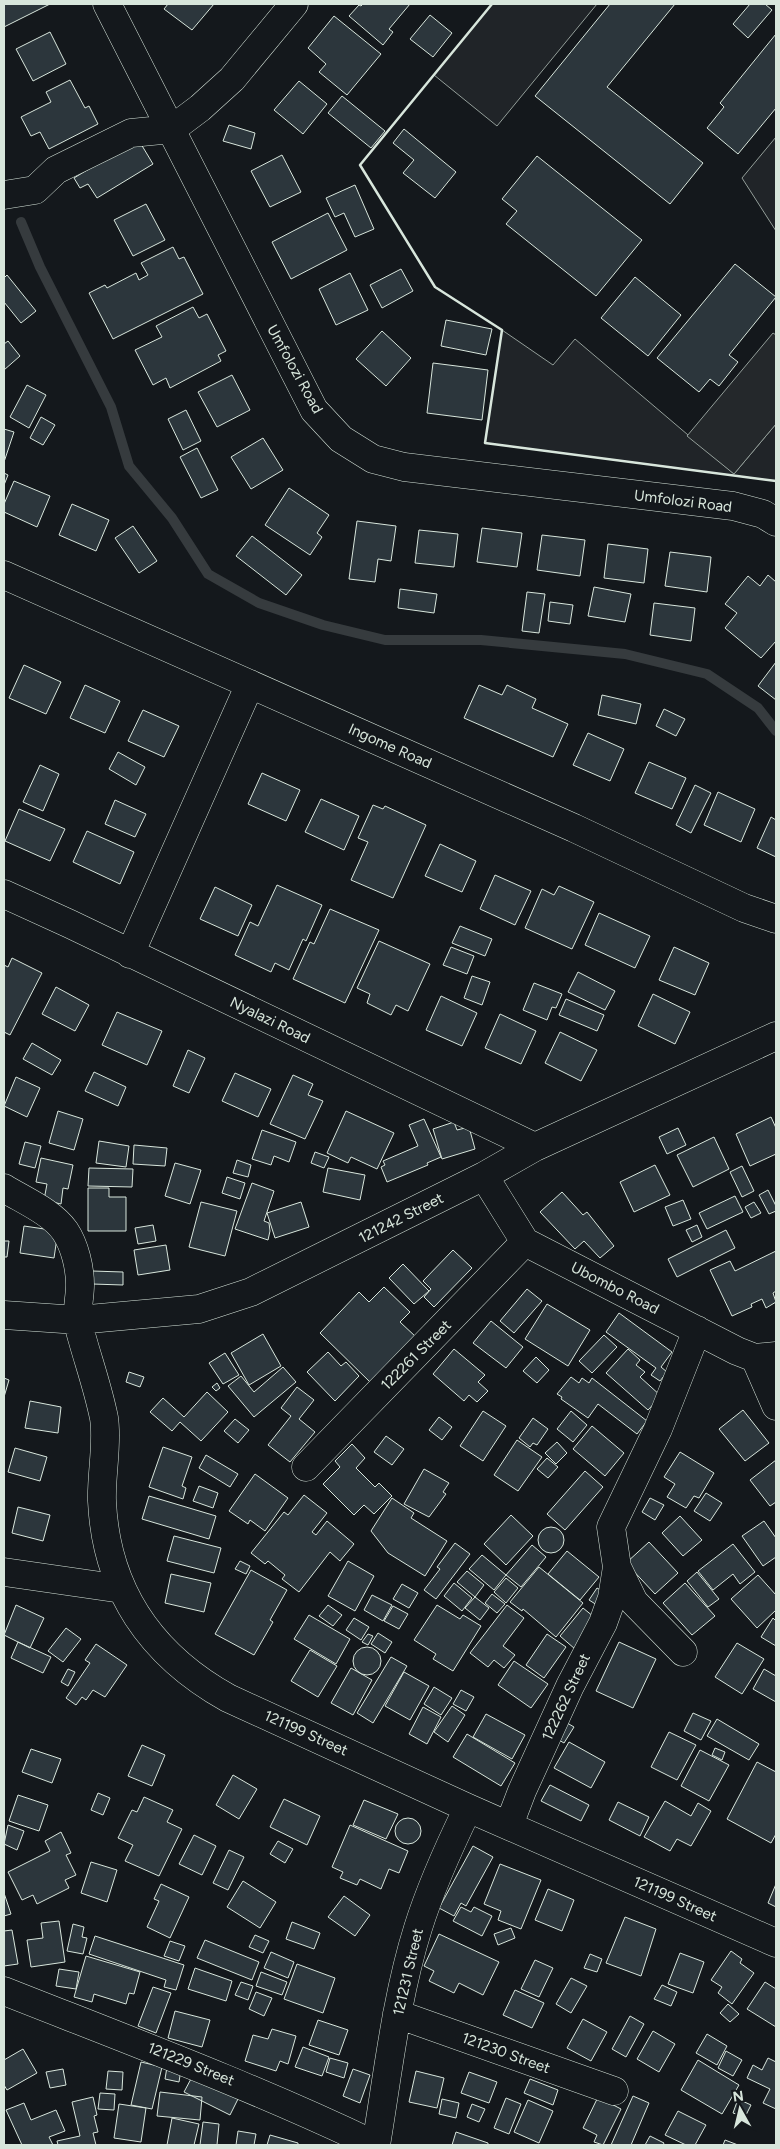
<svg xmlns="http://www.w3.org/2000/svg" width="780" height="2149" font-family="Figtree,sans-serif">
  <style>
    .green { fill: #202428; stroke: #939e99 }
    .parking { fill: #24282b; stroke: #939e99 }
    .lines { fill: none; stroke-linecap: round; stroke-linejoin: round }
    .stream { stroke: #363b3e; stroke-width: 10 }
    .building { fill: #2c363c; stroke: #d8e6dc }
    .minor-casing { stroke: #d8e6dc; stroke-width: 29 }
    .minor { stroke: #14181c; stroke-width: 28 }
    .wall { stroke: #d8e6dc; stroke-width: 2.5 }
    .labels { text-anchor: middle; stroke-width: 4; stroke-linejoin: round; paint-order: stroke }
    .street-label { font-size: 15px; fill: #d8e6dc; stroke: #14181c }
  </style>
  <rect width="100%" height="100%" fill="#14181c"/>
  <!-- green -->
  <path class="green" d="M492 4H597L497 126 434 75Z
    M776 137V231L742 178Z
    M502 330 553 365 575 339 734 474 776 424V481L485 443Z"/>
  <!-- parking -->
  <path class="parking" d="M773 333 776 335V424L734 474 687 436Z"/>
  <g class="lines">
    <!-- stream -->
    <path class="stream" d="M21 222 40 267 111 407 129 466 172 518 208 574 259 603 323 625 385 640H481L625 654 707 674 758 708 776 731"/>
  </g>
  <!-- building -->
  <path class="building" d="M4 4H50L4 27Z
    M168 4H214L192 30 164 9Z
    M363 4H410L389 29 393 32 383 45 349 16 359 5 361 6Z
    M610 4H675L607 87 703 163 670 204 535 96Z
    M750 4H765L772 10 748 38 733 24Z
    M430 15 452 33 433 57 410 39Z
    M334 16 381 54 347 95 319 72 326 64 308 48Z
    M50 32 66 64 33 81 16 49Z
    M776 34V108L738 154 707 128 724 107 720 103Z
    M70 80 85 108 89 106 98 124 49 149 40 132 31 136 21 117 51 102 46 92Z
    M299 81 327 104 303 134 274 110Z
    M342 96 385 131 371 148 328 113Z
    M229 125 255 133 251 149 223 141Z
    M404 129 456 172 435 198 403 173 414 160 393 143Z
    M138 139 153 164 97 198 88 184 80 188 74 178Z
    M282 155 301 192 270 207 251 171Z
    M537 156 642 240 596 296 506 224 517 211 502 199Z
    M355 185 374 229 355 237 344 213 335 217 326 198Z
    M146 204 165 240 133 256 114 220Z
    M328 213 347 250 291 279 272 242Z
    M173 247 179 259 184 257 203 294 113 339 89 293 105 285 107 288 136 273 139 280 148 275 141 263Z
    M735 264 776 297 729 355 738 362 719 386 710 379 699 392 657 358Z
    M401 269 413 291 382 308 370 285Z
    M350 273 368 310 336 325 319 289Z
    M7 275 36 311 21 323 4 302V278Z
    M635 277 681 315 648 356 601 318Z
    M193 307 199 318 207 314 226 351 218 355 221 361 170 388 166 378 153 385 135 350 162 337 156 326Z
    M446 320 492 329 486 355 441 346Z
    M382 331 411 358 386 386 356 359Z
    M8 341 20 356 4 370V344Z
    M433 363 488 370 482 420 427 413Z
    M232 375 250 410 217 427 198 392Z
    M27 385 46 395 29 428 10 417Z
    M186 410 201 441 183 450 168 419Z
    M41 417 55 425 43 445 30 438Z
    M4 429 14 432 4 462Z
    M263 438 283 470 251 489 231 457Z
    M197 448 218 490 201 498 180 457Z
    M4 473 8 475 4 485Z
    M14 481 50 496 37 527 4 512V504Z
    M289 488 329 515 317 533 322 537 310 555 265 525Z
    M72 504 109 520 96 551 59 535Z
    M357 521 396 526 391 561 378 559 375 582 349 579Z
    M133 526 157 561 139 573 115 538Z
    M482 528 522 533 517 567 477 562Z
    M419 530 458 534 454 567 415 563Z
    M542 535 585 540 580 576 537 570Z
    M252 536 302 575 286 595 236 556Z
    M608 544 648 549 644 583 604 578Z
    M670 552 711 557 707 592 665 586Z
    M768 575 776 582V641L761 658 725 628 737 613 725 604 748 576 760 586Z
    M594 587 631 594 625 622 588 616Z
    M400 589 437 594 434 613 398 608Z
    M527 592 545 594 539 633 522 631Z
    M550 602 573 605 570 624 548 621Z
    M654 603 695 608 691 641 650 635Z
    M776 662V700L758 686Z
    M24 665 61 682 46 714 9 698Z
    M85 685 120 701 105 733 70 718Z
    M479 685 502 695 507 685 536 699 532 708 568 724 553 757 464 718Z
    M602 695 641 704 636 724 598 715Z
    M664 709 685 719 676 736 656 726Z
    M143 710 179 726 164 757 128 741Z
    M588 733 624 749 610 781 573 765Z
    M118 752 145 767 136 785 109 769Z
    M649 762 686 778 672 809 635 793Z
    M40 765 59 774 43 811 23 802Z
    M262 773 300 790 286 821 248 804Z
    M695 785 711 793 691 833 676 825Z
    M718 792 755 809 741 842 704 825Z
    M321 799 359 816 344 850 305 832Z
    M115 800 146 814 135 837 105 824Z
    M373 805 383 809 385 806 426 825 393 898 351 880 368 842 358 838Z
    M19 809 65 829 50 861 5 841Z
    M771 817 776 820V857L757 848Z
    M87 831 134 852 120 884 73 862Z
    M440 844 476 861 462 892 425 876Z
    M495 875 531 891 515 925 480 909Z
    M277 885 322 905 306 941 303 939 289 970 275 963 271 972 235 955 250 922 258 926Z
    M559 886 594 902 572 949 525 928 542 889 554 895Z
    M215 887 252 905 238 936 200 919Z
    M330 909 379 930 345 1003 293 979 310 942 314 944Z
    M599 913 650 936 635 968 585 945Z
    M460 926 492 939 485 956 452 943Z
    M379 941 430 964 408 1011 396 1005 391 1015 367 1003 370 994 357 988Z
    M451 947 474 956 467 974 443 965Z
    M674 947 709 963 695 995 659 980Z
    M12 958 42 973 10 1035 4 1032V965L8 967Z
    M578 972 615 991 605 1010 568 992Z
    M472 976 490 982 482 1005 464 998Z
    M534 983 562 994 556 1008 552 1007 547 1020 523 1010Z
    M56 987 89 1005 75 1031 42 1014Z
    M653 994 690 1012 675 1044 638 1026Z
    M441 996 477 1013 462 1046 426 1030Z
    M566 999 604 1015 597 1031 559 1015Z
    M117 1012 162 1031 147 1065 102 1045Z
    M500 1014 536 1031 521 1064 485 1048Z
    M560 1032 597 1050 581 1081 545 1063Z
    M32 1043 61 1060 52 1075 23 1059Z
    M188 1050 205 1058 189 1093 173 1086Z
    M94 1072 126 1087 118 1106 85 1091Z
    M235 1073 271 1089 258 1117 222 1101Z
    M293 1075 313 1084 308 1095 323 1101 305 1139 270 1124Z
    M16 1077 40 1088 27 1117 4 1106Z
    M58 1111 83 1119 74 1150 49 1143Z
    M346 1111 394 1133 377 1169 351 1157 348 1163 327 1153Z
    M771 1117 776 1128V1154L750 1166 736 1134Z
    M424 1119 441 1157 427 1163 428 1165 387 1182 381 1167 385 1165 383 1161 418 1146 409 1125Z
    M454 1122 457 1130 469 1127 475 1149 442 1159 433 1129Z
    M678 1128 686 1145 667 1154 659 1137Z
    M262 1130 296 1142 289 1162 274 1156 271 1165 252 1159Z
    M714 1137 729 1169 693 1187 677 1155Z
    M99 1141 129 1146 126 1167 96 1163Z
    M25 1142 41 1146 35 1168 19 1164Z
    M134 1145 167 1148 165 1166 133 1164Z
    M315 1152 329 1157 324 1168 311 1163Z
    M41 1158 73 1165 68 1189 63 1188 61 1204 44 1200 47 1184 36 1182Z
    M237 1160 251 1165 248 1177 233 1173Z
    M175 1163 201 1170 190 1204 165 1196Z
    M655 1165 670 1195 634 1212 620 1182Z
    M742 1166 754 1191 742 1197 730 1172Z
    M89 1168 133 1169 132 1187 88 1186Z
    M328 1168 365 1175 360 1200 323 1192Z
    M227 1177 245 1183 240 1199 222 1193Z
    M252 1183 274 1191 264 1221 269 1223 270 1231 268 1240 235 1229Z
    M88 1188H109V1197H126V1231H88Z
    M768 1190 776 1206V1211L769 1214 759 1195Z
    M562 1192 583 1215 587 1212 614 1246 600 1258 584 1241 575 1249 540 1212Z
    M735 1196 743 1212 707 1229 699 1213Z
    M683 1200 691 1219 673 1226 665 1207Z
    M201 1202 237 1211 225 1256 189 1247Z
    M301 1202 309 1227 275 1238 267 1213Z
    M754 1202 761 1213 751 1218 745 1207Z
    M153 1225 156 1241 138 1244 135 1228Z
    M697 1225 702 1237 692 1242 686 1230Z
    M24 1226 58 1231 54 1258 20 1253Z
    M726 1230 735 1248 677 1277 668 1259Z
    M4 1241H9L7 1257H4Z
    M166 1245 170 1270 138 1275 134 1250Z
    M453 1250 472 1268 434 1307 424 1297 431 1289 423 1281Z
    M776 1251V1291L773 1293 776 1302 766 1308 762 1299 751 1304 752 1307 732 1316 710 1270 730 1261 735 1271Z
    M403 1264 429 1291 414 1304 389 1278Z
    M92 1271 123 1272V1285L92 1284Z
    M384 1287 410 1312 400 1322 416 1337 371 1383 320 1333 359 1292 369 1302Z
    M527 1289 542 1301 514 1333 500 1321Z
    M547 1304 590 1330 568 1366 525 1339Z
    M619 1313 672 1352 661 1367 667 1372 660 1381 651 1375 656 1368 606 1332Z
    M491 1321 523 1347 506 1368 473 1343Z
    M263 1334 281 1366 249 1385 231 1353Z
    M604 1335 617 1347 592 1373 579 1361Z
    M454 1349 485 1375 478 1382 488 1391 477 1402 469 1395 464 1401 433 1374Z
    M628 1349 640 1360 636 1365 645 1372 640 1377 661 1396 648 1410 606 1373Z
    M328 1352 341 1366 346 1362 359 1376 335 1401 307 1372Z
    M225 1353 239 1375 223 1384 209 1363Z
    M536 1357 549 1370 537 1383 523 1371Z
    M283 1367 296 1382 254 1417 228 1386 241 1376 254 1392Z
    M129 1372 144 1377 140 1387 126 1382Z
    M571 1377 579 1383 582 1378 589 1383 592 1378 647 1421 637 1434 598 1404 588 1418 561 1399 562 1397 557 1394Z
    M4 1378 9 1380 4 1397Z
    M217 1383 220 1388 216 1391 212 1387Z
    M297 1387 314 1400 299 1419 315 1432 290 1462 268 1445 291 1416 281 1408Z
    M207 1392 228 1412 201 1441 180 1422 172 1431 150 1412 163 1398 184 1417Z
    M30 1401 61 1407 58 1433 25 1428Z
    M743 1410 769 1443 745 1461 719 1429Z
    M483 1411 506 1426 483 1461 460 1446Z
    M571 1411 587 1425 573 1442 557 1429Z
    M439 1417 452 1427 442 1440 429 1430Z
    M533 1418 548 1429 537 1445 533 1443 530 1447 519 1438Z
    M235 1419 249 1430 238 1443 224 1431Z
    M592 1426 624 1453 605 1476 573 1449Z
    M386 1436 404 1449 392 1465 374 1452Z
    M517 1440 542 1457 518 1491 494 1475Z
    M557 1442 567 1453 556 1464 545 1453Z
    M352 1444 365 1458 356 1468 375 1487 379 1483 392 1496 374 1514 364 1505 354 1515 323 1484 340 1467 335 1461Z
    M163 1447 192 1457 182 1486 186 1488 183 1499 149 1487Z
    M15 1448 47 1457 40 1481 8 1472Z
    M680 1452 714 1473 699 1498 694 1496 686 1508 667 1497 675 1484 664 1477Z
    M206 1455 238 1474 230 1487 199 1468Z
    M547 1458 558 1467 548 1478 537 1469Z
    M776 1460V1502L770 1506 750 1480Z
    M424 1469 449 1483 443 1492 446 1494 429 1517 404 1504Z
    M585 1471 603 1487 565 1530 547 1514Z
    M255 1474 288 1498 265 1531 250 1520 248 1524 229 1511Z
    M199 1486 218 1493 213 1508 193 1501Z
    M706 1493 722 1503 710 1521 694 1511Z
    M304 1495 327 1513 312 1532 316 1535 327 1521 354 1544 340 1561 330 1552 299 1592 282 1579 285 1575 268 1561 265 1564 251 1553 284 1512 288 1515Z
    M149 1496 216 1516 209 1539 142 1519Z
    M392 1498 414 1513 411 1518 447 1541 425 1576 388 1553 371 1531Z
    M650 1498 664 1505 655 1520 642 1512Z
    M18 1507 50 1515 43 1541 12 1533Z
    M511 1515 533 1536 506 1565 484 1544Z
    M680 1516 702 1540 683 1556 662 1533Z
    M764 1521 776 1538V1557L763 1566 742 1536Z
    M538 1540a13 13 0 1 1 26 0a13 13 0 1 1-26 0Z
    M174 1536 221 1548 214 1573 167 1561Z
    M649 1542 678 1573 655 1594 626 1563Z
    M455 1543 470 1554 436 1599 424 1590 440 1569 437 1567Z
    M733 1544 755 1572 740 1584 733 1574 713 1590 698 1571Z
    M532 1545 546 1557 521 1587 506 1575Z
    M567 1551 599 1577 580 1600 548 1574Z
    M482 1555 506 1575 494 1590 469 1569Z
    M240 1561 250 1566 246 1574 235 1569Z
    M348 1561 374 1576 355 1611 328 1596Z
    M539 1567 583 1603 556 1637 523 1609 522 1611 510 1602Z
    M251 1570 287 1590 270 1620 273 1622 254 1655 215 1634Z
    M467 1571 484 1585 475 1597 457 1582Z
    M697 1572 719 1599 708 1607 687 1581Z
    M171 1574 211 1583 204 1612 165 1603Z
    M758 1575 776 1595V1610L757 1628 731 1599Z
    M506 1578 518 1588 506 1603 494 1592Z
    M454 1583 472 1598 462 1611 444 1596Z
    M685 1583 715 1616 692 1635 663 1603Z
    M402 1584 418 1593 409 1608 393 1599Z
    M597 1588 606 1593 597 1605 589 1600Z
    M492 1594 505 1604 497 1613 485 1603Z
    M372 1595 392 1605 383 1621 364 1610Z
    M475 1597 489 1608 480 1620 465 1608Z
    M16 1605 44 1618 30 1648 4 1635Z
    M328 1605 342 1615 333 1626 319 1616Z
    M437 1605 460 1619 463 1615 481 1626 453 1671 433 1659 436 1654 414 1640Z
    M507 1605 524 1618 503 1646 515 1655 504 1668 494 1660 488 1667 470 1653Z
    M393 1606 408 1614 399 1629 384 1621Z
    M583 1608 599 1621 575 1649 560 1636Z
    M309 1615 350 1639 336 1664 294 1639Z
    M354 1618 369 1627 361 1640 346 1630Z
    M773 1618 776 1621V1646L761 1637Z
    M66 1628 81 1639 63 1662 48 1651Z
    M378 1633 392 1642 385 1653 371 1644Z
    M368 1634 373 1636 368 1645 362 1642Z
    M547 1634 566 1647 544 1678 526 1665Z
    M18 1642 51 1657 43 1673 11 1658Z
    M619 1642 656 1659 633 1708 596 1691Z
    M737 1643 764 1659 742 1694 715 1677Z
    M96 1644 127 1665 105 1697 93 1690 86 1700 82 1697 76 1705 66 1698 90 1663 85 1660Z
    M353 1661a14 14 0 1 1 28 0a14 14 0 1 1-28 0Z
    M310 1650 337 1666 318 1697 291 1681Z
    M391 1657 407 1666 373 1723 357 1713Z
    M514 1661 548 1684 531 1708 498 1685Z
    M351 1668 372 1680 353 1715 331 1703Z
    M68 1669 75 1672 68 1686 61 1682Z
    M764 1669 776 1676V1702L753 1689Z
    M404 1672 429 1686 410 1720 385 1706Z
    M434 1687 452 1698 441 1715 424 1704Z
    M461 1690 474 1697 466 1711 453 1704Z
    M452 1706 465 1715 448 1742 434 1732Z
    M423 1707 441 1717 427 1744 409 1734Z
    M693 1713 711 1721 701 1740 684 1731Z
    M486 1714 525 1735 512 1759 473 1737Z
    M717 1719 759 1744 749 1760 707 1736Z
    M562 1720 574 1727 564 1743 552 1736Z
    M669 1732 696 1745 677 1780 651 1767Z
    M467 1734 515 1763 501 1786 453 1757Z
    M569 1742 605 1762 591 1788 554 1768Z
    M142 1745 165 1755 152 1786 128 1776Z
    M715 1748 725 1752 722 1760 712 1755Z
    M31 1749 61 1759 52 1783 22 1772Z
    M700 1750 729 1765 709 1801 681 1786Z
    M757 1762 776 1772V1834L771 1843 727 1819Z
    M233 1775 257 1789 239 1819 216 1805Z
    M550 1785 589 1805 581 1821 541 1801Z
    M98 1793 110 1798 103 1815 91 1810Z
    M18 1795 48 1805 39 1831 9 1821Z
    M144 1797 173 1810 167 1822 182 1829 159 1876 125 1861 133 1845 118 1838 132 1810 137 1812Z
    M284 1799 320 1816 307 1845 270 1827Z
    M364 1800 398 1814 386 1839 353 1825Z
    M665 1801 691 1816 698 1803 711 1811 691 1846 677 1839 670 1851 644 1837Z
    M618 1802 649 1817 640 1836 609 1820Z
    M395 1831a13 13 0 1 1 26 0a13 13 0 1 1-26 0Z
    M8 1825 24 1831 17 1850 4 1844Z
    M350 1825 408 1851 399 1873 389 1869 381 1889 360 1879 357 1885 340 1878 343 1872 332 1867Z
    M61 1832 71 1853 66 1855 76 1875 65 1880 69 1888 37 1904 33 1895 22 1900 8 1872 50 1851 45 1841Z
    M194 1835 216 1846 202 1875 179 1864Z
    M278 1841 293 1849 285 1863 270 1854Z
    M473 1846 493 1857 466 1906 461 1903 454 1916 439 1908Z
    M229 1850 244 1857 228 1890 213 1883Z
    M91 1862 117 1870 107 1902 81 1893Z
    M500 1864 541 1880 521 1929 498 1920 501 1911 484 1904Z
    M243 1881 276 1902 260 1928 227 1907Z
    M161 1884 189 1897 170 1938 147 1927 159 1901 154 1899Z
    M776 1884V1907L768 1903Z
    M548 1889 574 1900 562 1931 535 1920Z
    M4 1893 11 1914 4 1916Z
    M344 1896 370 1915 355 1936 328 1917Z
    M461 1907 471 1912 474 1907 492 1916 482 1936 453 1921Z
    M625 1917 656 1929 641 1976 606 1963Z
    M59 1921 65 1962 31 1967 27 1940 43 1938 41 1923Z
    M292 1922 320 1933 314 1949 286 1939Z
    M73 1924 84 1927 82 1937 87 1938 83 1954 67 1951Z
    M511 1928 515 1938 498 1945 494 1934Z
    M12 1930 18 1964 4 1966V1931Z
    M439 1934 499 1962 483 1995 459 1983 454 1993 429 1981 434 1971 424 1966Z
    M255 1935 269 1941 263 1953 249 1947Z
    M95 1936 184 1965 176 1990 164 1987 166 1980 89 1954Z
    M205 1940 259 1962 252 1980 197 1958Z
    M170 1941 185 1946 179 1961 164 1956Z
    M731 1951 742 1959 740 1963 754 1973 732 2004 718 1993 722 1987 711 1980Z
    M271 1952 294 1962 288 1978 264 1968Z
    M680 1953 704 1962 693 1993 668 1984Z
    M590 1954 602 1959 597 1972 584 1968Z
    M86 1956 140 1972 134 1994 129 1993 126 2004 94 1994 92 2002 74 1997Z
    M535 1960 553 1968 539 1997 521 1989Z
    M297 1964 335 1978 323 2013 284 1999Z
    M195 1968 232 1981 226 2001 188 1989Z
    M59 1969 79 1972 76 1989 56 1986Z
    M261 1972 287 1982 282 1995 256 1986Z
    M571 1978 587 1986 571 2013 556 2004Z
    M241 1982 253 1986 248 2000 235 1995Z
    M765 1982 776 1989V2027L747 2009Z
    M662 1985 677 1992 671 2006 654 1999Z
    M153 1987 171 1993 156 2033 138 2026Z
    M515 1990 544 2003 532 2028 503 2015Z
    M256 1992 272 1998 264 2016 249 2009Z
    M728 2004 739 2014 730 2022 720 2013Z
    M175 2011 210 2020 202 2047 168 2038Z
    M630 2016 644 2024 626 2057 612 2049Z
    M583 2019 607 2032 591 2061 567 2048Z
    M318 2020 348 2030 339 2055 309 2045Z
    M272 2029 296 2036 288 2064 280 2061 276 2071 245 2061 253 2035 268 2039Z
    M653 2031 675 2044 659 2072 637 2059Z
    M707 2034 727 2046 717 2065 696 2053Z
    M303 2047 329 2057 322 2076 295 2067Z
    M23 2049 37 2073 7 2090 4 2085V2060Z
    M726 2051 742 2060 733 2076 718 2068Z
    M330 2058 348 2063 344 2078 326 2072Z
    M768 2058 776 2062V2109L763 2103 770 2089 747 2078 753 2065 762 2070Z
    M698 2060 739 2085 722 2114 681 2090Z
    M141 2062 162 2067 152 2109 131 2105Z
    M167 2067 181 2069 179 2082 165 2079Z
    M63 2069 66 2085 50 2088 46 2072Z
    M353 2069 370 2075 360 2103 343 2096Z
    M108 2071 123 2072 122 2090 106 2089Z
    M416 2071 444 2078 437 2108 409 2102Z
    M469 2072 497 2082 489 2103 461 2093Z
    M192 2077 238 2099 230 2115 184 2092Z
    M530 2079 558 2090 553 2105 524 2093Z
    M160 2092 202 2097 200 2120 157 2116Z
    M100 2093 115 2094 114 2110 98 2109Z
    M633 2096 649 2103 631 2145H611Z
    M93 2097 97 2115 94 2116 98 2132 93 2133 96 2145H58L57 2141 80 2136 72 2102Z
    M598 2097 621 2109 603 2145 594 2142 597 2135 583 2128Z
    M506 2098 521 2104 509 2134 494 2128Z
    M442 2099 459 2103 456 2118 439 2114Z
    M738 2099 751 2105 745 2117 733 2113Z
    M528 2100 553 2111 539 2143 514 2132Z
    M24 2103 31 2120 56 2110 65 2131 49 2137 53 2145H22L6 2110Z
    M119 2104 146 2108 141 2142 114 2138Z
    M472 2104 485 2109 479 2122 467 2117Z
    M678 2111 706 2125 695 2145H686L665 2135Z
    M172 2118 199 2124 194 2145H167Z
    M203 2122 219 2124 217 2145H200Z
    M238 2131 256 2134 254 2145H236Z
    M456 2132 488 2143V2145H452Z
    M270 2135 298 2143V2145H267Z
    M650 2136 664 2143 663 2145H645Z
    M725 2140 738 2145H723Z"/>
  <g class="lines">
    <defs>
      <path id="minor" d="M107 4 314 410 341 439 373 459 404 467 733 506 763 514 776 522
        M4 195 35 190 56 170 131 133 172 129 200 108 232 79 294 4
        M4 575 574 828 744 908 776 919
        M4 894 70 924 535 1147
        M130 954 250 684
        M484 1176 525 1242 737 1351 755 1358 776 1356
        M4 1188C23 1200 52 1212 65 1231 75 1246 80 1268 80 1285 80 1296 77 1308 78 1319 78 1327 82 1337 84 1345 91 1369 99 1393 104 1418 108 1443 101 1475 102 1501 106 1590 151 1655 228 1698L468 1808 776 1943
        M4 1315 78 1320 199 1309 251 1292 484 1176 535 1147 776 1036
        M755 1358 776 1406
        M306 1467 525 1242
        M4 1572 122 1589
        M683 1652 634 1602 617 1567 611 1527 658 1429 697 1330
        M509 1825 522 1791 570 1686 603 1623 612 1598 617 1567
        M4 1991C128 2040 254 2087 375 2145
        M397 2014 614 2091
        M376 2145C388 2073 396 1998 418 1928 431 1886 449 1847 468 1808"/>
    </defs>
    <!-- minor casing -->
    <use href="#minor" class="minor-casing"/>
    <!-- minor -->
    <use href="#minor" class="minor"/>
    <!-- wall -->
    <path class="wall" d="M492 4 360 165 435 287 502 330 485 443 776 481"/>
  </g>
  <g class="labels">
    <!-- street labels -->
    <g class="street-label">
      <text transform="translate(295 369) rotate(61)" y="5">Umfolozi Road</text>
      <text transform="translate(683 501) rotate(7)" y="5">Umfolozi Road</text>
      <text transform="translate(390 746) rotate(24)" y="5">Ingome Road</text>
      <text transform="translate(270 1020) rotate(26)" y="5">Nyalazi Road</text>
      <text transform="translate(401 1218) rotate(-27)" y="5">121242 Street</text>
      <text transform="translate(615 1288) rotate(27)" y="5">Ubombo Road</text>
      <text transform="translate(416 1355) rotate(-45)" y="5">122261 Street</text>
      <text transform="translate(566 1697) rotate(-65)" y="5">122262 Street</text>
      <text transform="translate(306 1733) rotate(24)" y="5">121199 Street</text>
      <text transform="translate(675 1899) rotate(24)" y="5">121199 Street</text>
      <text transform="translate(408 1972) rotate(-77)" y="5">121231 Street</text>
      <text transform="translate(506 2053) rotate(20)" y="5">121230 Street</text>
      <text transform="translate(191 2064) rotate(22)" y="5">121229 Street</text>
    </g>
  </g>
  <!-- border -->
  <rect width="780" height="2149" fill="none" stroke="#d8e6dc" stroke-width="10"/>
  <!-- north arrow -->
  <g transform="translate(740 2109) rotate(352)" stroke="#14181c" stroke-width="4" paint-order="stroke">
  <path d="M0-4L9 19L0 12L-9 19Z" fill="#d8e6dc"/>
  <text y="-8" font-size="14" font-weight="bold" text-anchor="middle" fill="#d8e6dc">N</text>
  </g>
</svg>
